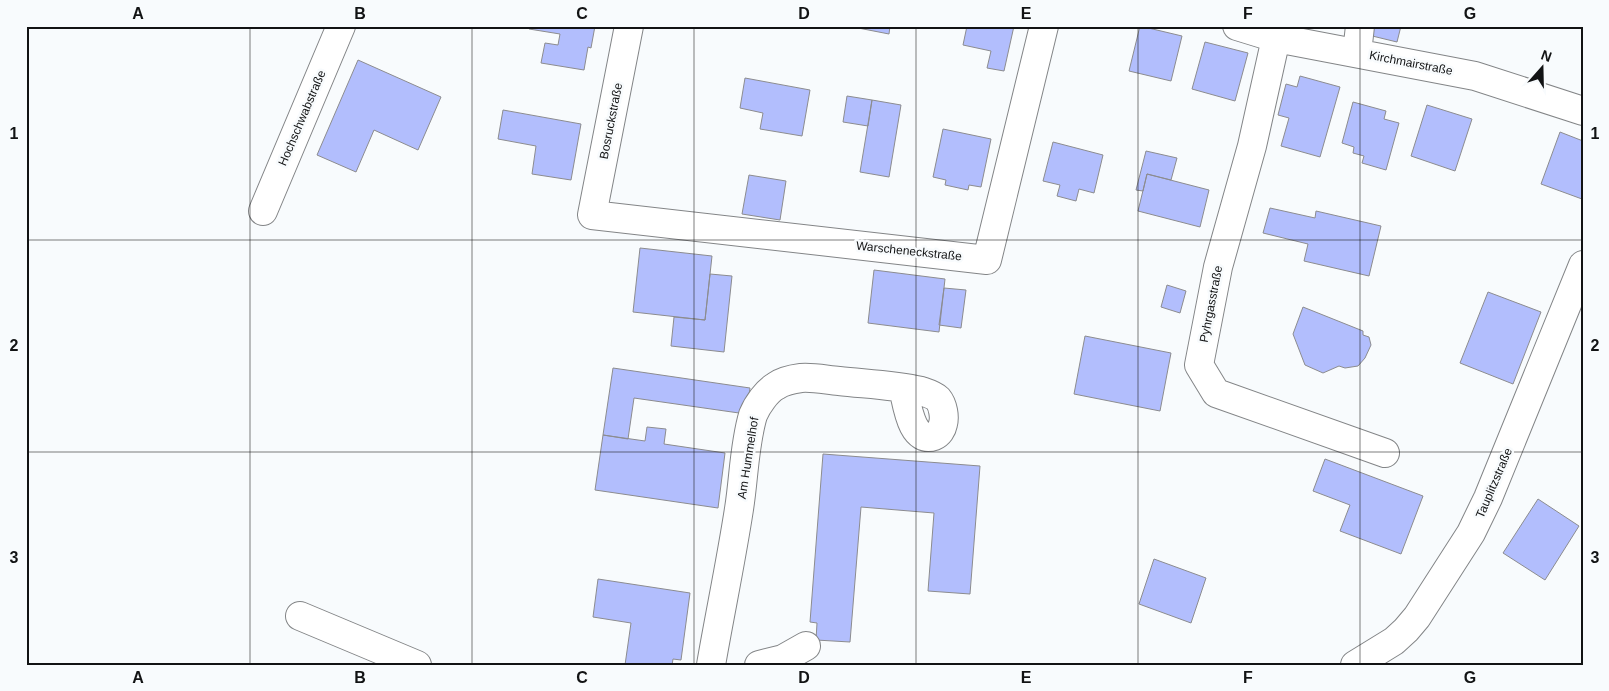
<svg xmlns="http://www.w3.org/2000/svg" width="1609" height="691" font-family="Arial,sans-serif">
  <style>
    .building { fill: #b2befd; stroke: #8c8c8f }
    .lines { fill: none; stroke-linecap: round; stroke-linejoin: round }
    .minor-casing { stroke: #838587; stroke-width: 30 }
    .minor { stroke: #fff; stroke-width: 28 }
    .grid { fill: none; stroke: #121314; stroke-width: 1; stroke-opacity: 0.55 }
    .labels { text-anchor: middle; stroke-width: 5; stroke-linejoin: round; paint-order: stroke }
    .street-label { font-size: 12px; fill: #121314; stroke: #f8fbfd }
    .neatline { fill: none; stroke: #121314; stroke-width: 2 }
    .grid-label { font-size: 16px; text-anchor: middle; font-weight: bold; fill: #121314 }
  </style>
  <rect width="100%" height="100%" fill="#f8fbfd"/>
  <!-- building -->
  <path class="building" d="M529 26H595L591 48 588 47 584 70 541 63 545 43 558 45 560 34 529 29Z
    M848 26H890L889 34Z
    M967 26H1014L1004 71 987 68 991 51 963 45Z
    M1140 26 1182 36 1171 81 1129 71Z
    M1365 26H1401L1397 42 1364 34Z
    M1205 42 1248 53 1235 101 1192 89Z
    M358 60 441 97 418 150 374 130 356 172 317 155Z
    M1300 76 1340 87 1320 157 1281 146 1289 118 1278 115 1286 84 1297 87Z
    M745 78 810 90 802 136 760 129 763 113 740 108Z
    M847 96 872 100 868 126 843 122Z
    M872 100 901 105 889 177 860 172Z
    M1353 102 1386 111 1384 119 1399 123 1386 170 1362 163 1364 156 1353 153 1354 147 1342 143Z
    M1427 105 1472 119 1455 171 1411 156Z
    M503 110 581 124 571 180 532 174 536 146 498 139Z
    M943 129 991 139 981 187 969 185 968 190 945 185 946 180 933 177Z
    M1560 132 1583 141 1582 199 1541 184Z
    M1053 142 1103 155 1094 193 1079 189 1076 201 1057 196 1060 185 1043 181Z
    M1146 151 1177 158 1171 180 1147 174 1143 191 1136 190Z
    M1147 174 1209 190 1200 227 1138 211Z
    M749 175 786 181 780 220 742 214Z
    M1270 208 1315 218 1316 211 1381 226 1369 276 1304 261 1308 244 1263 233Z
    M640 248 712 256 705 320 633 312Z
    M874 270 945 279 939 332 868 323Z
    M710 274 732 276 724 352 671 346 674 317 705 320Z
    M1167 285 1186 291 1180 313 1161 307Z
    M944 288 966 290 961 328 939 325Z
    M1488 292 1541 312 1513 384 1460 363Z
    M1303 307 1363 331V335L1369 337 1371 345 1365 358 1358 366 1345 368 1339 366 1323 373 1305 365 1293 334Z
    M1085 336 1171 353 1160 411 1074 394Z
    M613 368 750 388 746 414 634 398 628 439 603 435Z
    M647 427 666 429 664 444 725 453 718 508 595 490 603 435 645 441Z
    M823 454 980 466 970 594 928 591 934 513 861 507 850 642 816 640 817 623 810 622Z
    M1325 459 1423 496 1401 554 1340 531 1350 505 1313 491Z
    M1538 499 1579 526 1545 580 1503 553Z
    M1154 559 1206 578 1191 623 1139 604Z
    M598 579 690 593 681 660 673 659 672 665H625L631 623 593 617Z"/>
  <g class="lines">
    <defs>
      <path id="minor" d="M629 26 592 215 987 260 1044 26
        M1237 26 1276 38 1475 76 1583 111
        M1276 38 1252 146 1218 267 1199 365 1216 393 1385 453
        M1357 53 1360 26
        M263 211 341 26
        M300 616 417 665
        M711 665C720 613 731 561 739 509 744 478 744 445 753 415 757 405 767 391 776 386 783 381 793 379 801 378 813 377 827 380 839 381 866 384 894 385 921 391 927 393 934 395 938 399 943 405 945 417 943 424 942 429 939 434 934 436 911 444 907 403 903 388
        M759 665 783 659 806 646
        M1355 665 1394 641 1406 630 1417 617 1471 533 1488 498 1583 265"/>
    </defs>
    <!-- minor casing -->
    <use href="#minor" class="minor-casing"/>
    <!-- minor -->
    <use href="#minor" class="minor"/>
  </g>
  <!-- grid -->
  <path class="grid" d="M250 26V665M472 26V665M694 26V665M916 26V665M1138 26V665M1360 26V665M26 240H1583M26 452H1583"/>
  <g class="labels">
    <!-- street labels -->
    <g class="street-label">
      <text transform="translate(1411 63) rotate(11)" y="4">Kirchmairstraße</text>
      <text transform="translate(302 118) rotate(-67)" y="4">Hochschwabstraße</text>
      <text transform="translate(611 121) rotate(-79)" y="4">Bosruckstraße</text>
      <text transform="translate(909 251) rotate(6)" y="4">Warscheneckstraße</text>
      <text transform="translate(1211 304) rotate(-79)" y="4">Pyhrgasstraße</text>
      <text transform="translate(748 458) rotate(-81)" y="4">Am Hummelhof</text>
      <text transform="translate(1494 483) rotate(-67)" y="4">Tauplitzstraße</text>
    </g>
  </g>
  <!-- border -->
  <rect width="1609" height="691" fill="none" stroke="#f8fbfd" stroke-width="55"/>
  <!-- north arrow -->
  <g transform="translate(1542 68) rotate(20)" stroke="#f8fbfd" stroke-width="4" paint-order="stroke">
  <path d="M0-4L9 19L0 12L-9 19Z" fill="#121314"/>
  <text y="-8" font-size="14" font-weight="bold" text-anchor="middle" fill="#121314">N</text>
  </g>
  <rect x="28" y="28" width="1554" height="636" class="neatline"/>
  <g class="grid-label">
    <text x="138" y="19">A</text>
    <text x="360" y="19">B</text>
    <text x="582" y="19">C</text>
    <text x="804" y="19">D</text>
    <text x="1026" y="19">E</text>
    <text x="1248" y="19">F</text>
    <text x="1470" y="19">G</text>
    <text x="14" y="139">1</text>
    <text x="1595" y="139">1</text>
    <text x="14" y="351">2</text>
    <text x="1595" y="351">2</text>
    <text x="14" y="563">3</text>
    <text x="1595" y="563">3</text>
    <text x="138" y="683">A</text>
    <text x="360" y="683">B</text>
    <text x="582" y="683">C</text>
    <text x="804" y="683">D</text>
    <text x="1026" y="683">E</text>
    <text x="1248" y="683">F</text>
    <text x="1470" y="683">G</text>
  </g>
</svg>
